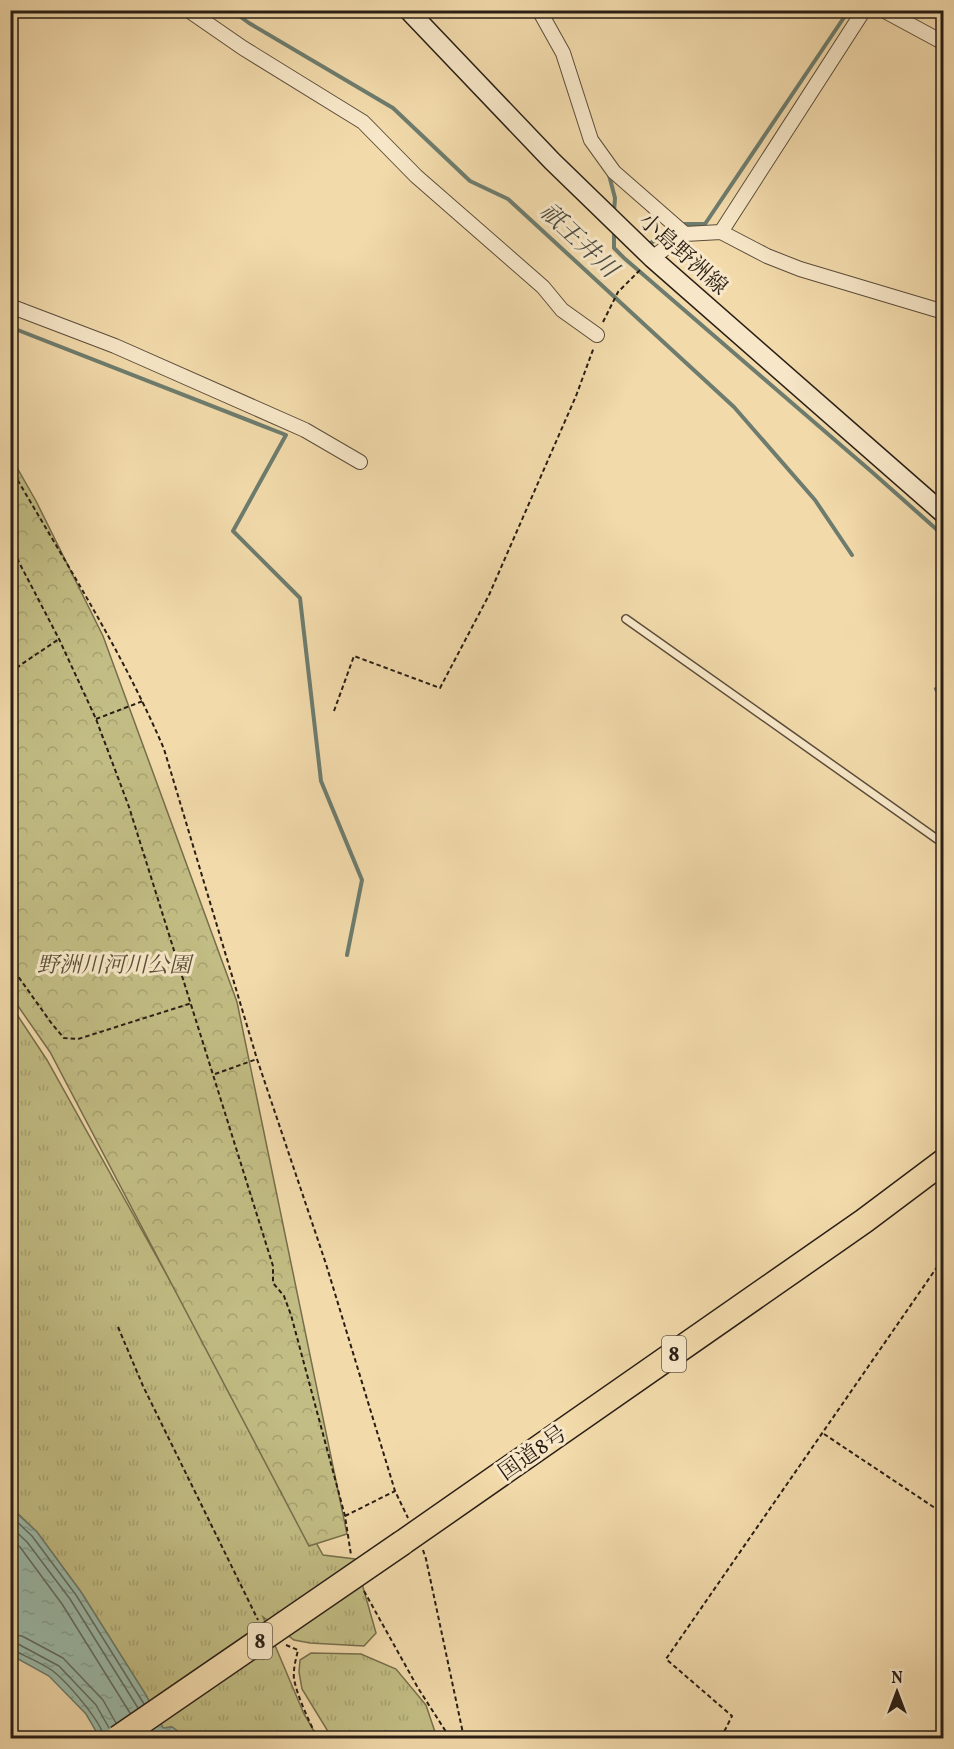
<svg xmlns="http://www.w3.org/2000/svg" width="954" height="1749" font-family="Vollkorn,'Noto Serif JP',serif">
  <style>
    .grass { fill: url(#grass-tufts); stroke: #766e4c; stroke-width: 1.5 }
    .park { fill: url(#park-crowns); stroke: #766e4c; stroke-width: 1.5 }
    .water { fill: url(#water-ripples); stroke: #6d7c6e; stroke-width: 1.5 }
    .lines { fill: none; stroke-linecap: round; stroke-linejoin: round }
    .shore { stroke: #626c60; stroke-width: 1.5 }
    .stream { stroke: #6d7c6e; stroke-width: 4 }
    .lane-casing { stroke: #5b4d3a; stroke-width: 10 }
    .street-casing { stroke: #5b4d3a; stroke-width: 16 }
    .secondary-casing { stroke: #291e15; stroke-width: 21 }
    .highway-casing { stroke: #291e15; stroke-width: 27 }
    .path { stroke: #291e15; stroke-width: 2; stroke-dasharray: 4.5 3; stroke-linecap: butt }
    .lane { stroke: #f7e7c8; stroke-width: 7 }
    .street { stroke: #f7e7c8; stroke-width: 14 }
    .secondary { stroke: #f7e7c8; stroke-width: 18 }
    .highway { stroke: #f2daab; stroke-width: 24 }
    .highway-bridge-casing { stroke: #291e15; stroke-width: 27; stroke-linecap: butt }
    .highway-bridge { stroke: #f2daab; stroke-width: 24 }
    .labels { text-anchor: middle; stroke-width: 6; stroke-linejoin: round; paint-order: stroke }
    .shield { fill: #f7e7c8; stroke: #675a4b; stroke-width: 1.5 }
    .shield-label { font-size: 21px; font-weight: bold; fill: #291e15 }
    .street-label { font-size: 22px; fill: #291e15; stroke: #f7e7c8 }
    .park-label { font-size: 22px; font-style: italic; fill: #574e36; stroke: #f7e7c8 }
    .water-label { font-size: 24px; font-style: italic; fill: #4b4d42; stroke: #f7e7c8 }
  </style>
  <defs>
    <pattern id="grass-tufts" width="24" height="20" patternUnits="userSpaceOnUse" patternTransform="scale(1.5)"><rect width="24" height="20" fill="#c2bd84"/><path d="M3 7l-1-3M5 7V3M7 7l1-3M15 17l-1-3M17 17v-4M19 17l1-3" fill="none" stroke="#a7a271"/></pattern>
    <pattern id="park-crowns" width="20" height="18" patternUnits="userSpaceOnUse" patternTransform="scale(1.5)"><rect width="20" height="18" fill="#c2bd84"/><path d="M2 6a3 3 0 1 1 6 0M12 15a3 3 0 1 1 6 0" fill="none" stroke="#a7a271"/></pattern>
    <pattern id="water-ripples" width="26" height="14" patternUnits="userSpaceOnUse" patternTransform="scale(1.5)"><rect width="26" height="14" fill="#9bbbaa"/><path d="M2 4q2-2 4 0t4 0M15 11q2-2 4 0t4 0" fill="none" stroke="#86a091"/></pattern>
  </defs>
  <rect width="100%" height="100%" fill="#f2daab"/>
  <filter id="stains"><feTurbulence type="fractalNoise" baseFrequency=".00333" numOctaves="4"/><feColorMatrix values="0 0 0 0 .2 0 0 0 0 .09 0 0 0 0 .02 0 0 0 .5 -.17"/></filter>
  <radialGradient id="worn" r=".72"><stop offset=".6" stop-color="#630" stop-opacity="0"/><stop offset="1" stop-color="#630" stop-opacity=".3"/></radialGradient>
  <!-- grass -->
  <path class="grass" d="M10 1004 47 1060 323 1555 355 1559 376 1633 364 1646 310 1643 294 1640 263 1617 304 1714 318 1738H187L172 1727 163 1728 146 1695 81 1592 37 1532 11 1507Z
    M311 1653 361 1654 396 1669 426 1705 437 1738H332L302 1689 299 1672 300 1660Z"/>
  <!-- park -->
  <path class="park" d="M11 457 36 501 103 636 237 1002 347 1534 309 1546 50 1052 11 996Z"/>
  <!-- water -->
  <path class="water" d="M10 1507 37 1532 81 1592 146 1695 163 1728 172 1727 187 1738H100L86 1714 49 1676 11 1655Z"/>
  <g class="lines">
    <!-- shore -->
    <path class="shore" d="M10 1515 32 1536 76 1595 144 1704
      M10 1526 27 1542 70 1599 138 1708
      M10 1538 20 1547 62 1604 130 1713
      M10 1634 22 1636 63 1658 103 1700 116 1723
      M10 1643 18 1644 59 1666 96 1705 109 1728
      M10 1650 15 1651C27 1657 42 1663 53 1671 67 1682 102 1722 104 1738"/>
    <!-- stream -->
    <path class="stream" d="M231 10 249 23 393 108 470 181 508 199 734 407 815 500 852 555
      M609 175 615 198 614 212
      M681 224H705L849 10
      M614 231V248L624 258 872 472 944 536
      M648 245 674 227
      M10 327 286 435 233 531 300 598 321 781 362 880 347 955
      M936 689 944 701"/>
    <defs>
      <path id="lane" d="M626 619 944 844"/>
      <path id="street" d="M188 10 243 48 363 122 416 176 543 287 562 310 597 335
        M539 10 563 53 591 140 614 172 685 234
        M883 10 944 43
        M721 232 864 10
        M652 258 685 234 721 232 767 256 800 269 944 312
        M10 306 115 346 305 430 360 462"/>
      <path id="secondary" d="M408 10 552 161 652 258 944 514"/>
      <path id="highway" d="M402 1543 864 1221 944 1161"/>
    </defs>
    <!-- lane casing -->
    <use href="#lane" class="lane-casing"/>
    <!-- street casing -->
    <use href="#street" class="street-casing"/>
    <!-- secondary casing -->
    <use href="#secondary" class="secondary-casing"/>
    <!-- highway casing -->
    <use href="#highway" class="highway-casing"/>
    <!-- path -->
    <path class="path" d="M603 322 618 292 641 269
      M10 467C64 560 122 651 164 749L257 1059 326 1264 395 1491 408 1518
      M10 545 59 639 96 719 129 807 273 1266V1283L284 1296 291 1315 345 1516 351 1555
      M10 672 59 639
      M334 711 354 656 440 688 489 595 576 396 594 347
      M96 719 143 701
      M10 965 52 1024 64 1038 78 1039 192 1003
      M215 1074 257 1059
      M118 1327 143 1386 258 1620
      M824 1434 944 1514
      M345 1516 395 1491
      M423 1550 426 1559 464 1738
      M364 1591 418 1688 450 1738
      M286 1645 298 1650C296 1659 293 1669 294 1679 298 1699 309 1720 317 1738
      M721 1738 732 1716 666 1659 944 1257"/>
    <!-- lane -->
    <use href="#lane" class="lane"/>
    <!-- street -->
    <use href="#street" class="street"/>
    <!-- secondary -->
    <use href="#secondary" class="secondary"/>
    <!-- highway -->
    <use href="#highway" class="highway"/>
    <defs>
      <path id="highway-bridge" d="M118 1738 402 1543"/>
    </defs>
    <!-- highway-bridge casing -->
    <use href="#highway-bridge" class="highway-bridge-casing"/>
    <!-- highway-bridge -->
    <use href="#highway-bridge" class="highway-bridge"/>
  </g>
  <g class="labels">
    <!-- shield labels -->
    <g class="shield">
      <rect x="662" y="1336" width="24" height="36" rx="4.5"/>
      <rect x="248" y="1623" width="24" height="36" rx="4.5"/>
    </g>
    <g class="shield-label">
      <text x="674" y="1361">8</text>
      <text x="260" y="1648">8</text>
    </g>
    <!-- street labels -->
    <g class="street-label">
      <text transform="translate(684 253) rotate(42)" y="8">小島野洲線</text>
      <text transform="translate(532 1452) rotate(-35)" y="8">国道8号</text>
    </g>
    <!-- park labels -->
    <g class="park-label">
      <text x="114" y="972">野洲川河川公園</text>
    </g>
    <!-- water labels -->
    <g class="water-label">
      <text transform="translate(579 240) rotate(43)" y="8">祇王井川</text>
    </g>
  </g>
  <!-- margin -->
  <rect width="954" height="1749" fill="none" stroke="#f2daab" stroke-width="36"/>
  <rect x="12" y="12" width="930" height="1725" fill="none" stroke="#291e15" stroke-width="3"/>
  <rect x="18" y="18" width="918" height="1713" fill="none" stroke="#291e15" stroke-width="1.5"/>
  <!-- north arrow -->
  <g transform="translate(897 1692)" stroke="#f7e7c8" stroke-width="4.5" paint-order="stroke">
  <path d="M0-4.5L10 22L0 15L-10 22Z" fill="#291e15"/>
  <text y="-9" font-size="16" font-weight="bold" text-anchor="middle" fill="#291e15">N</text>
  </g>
  <rect width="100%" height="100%" filter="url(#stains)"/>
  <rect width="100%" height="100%" fill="url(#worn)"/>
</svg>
